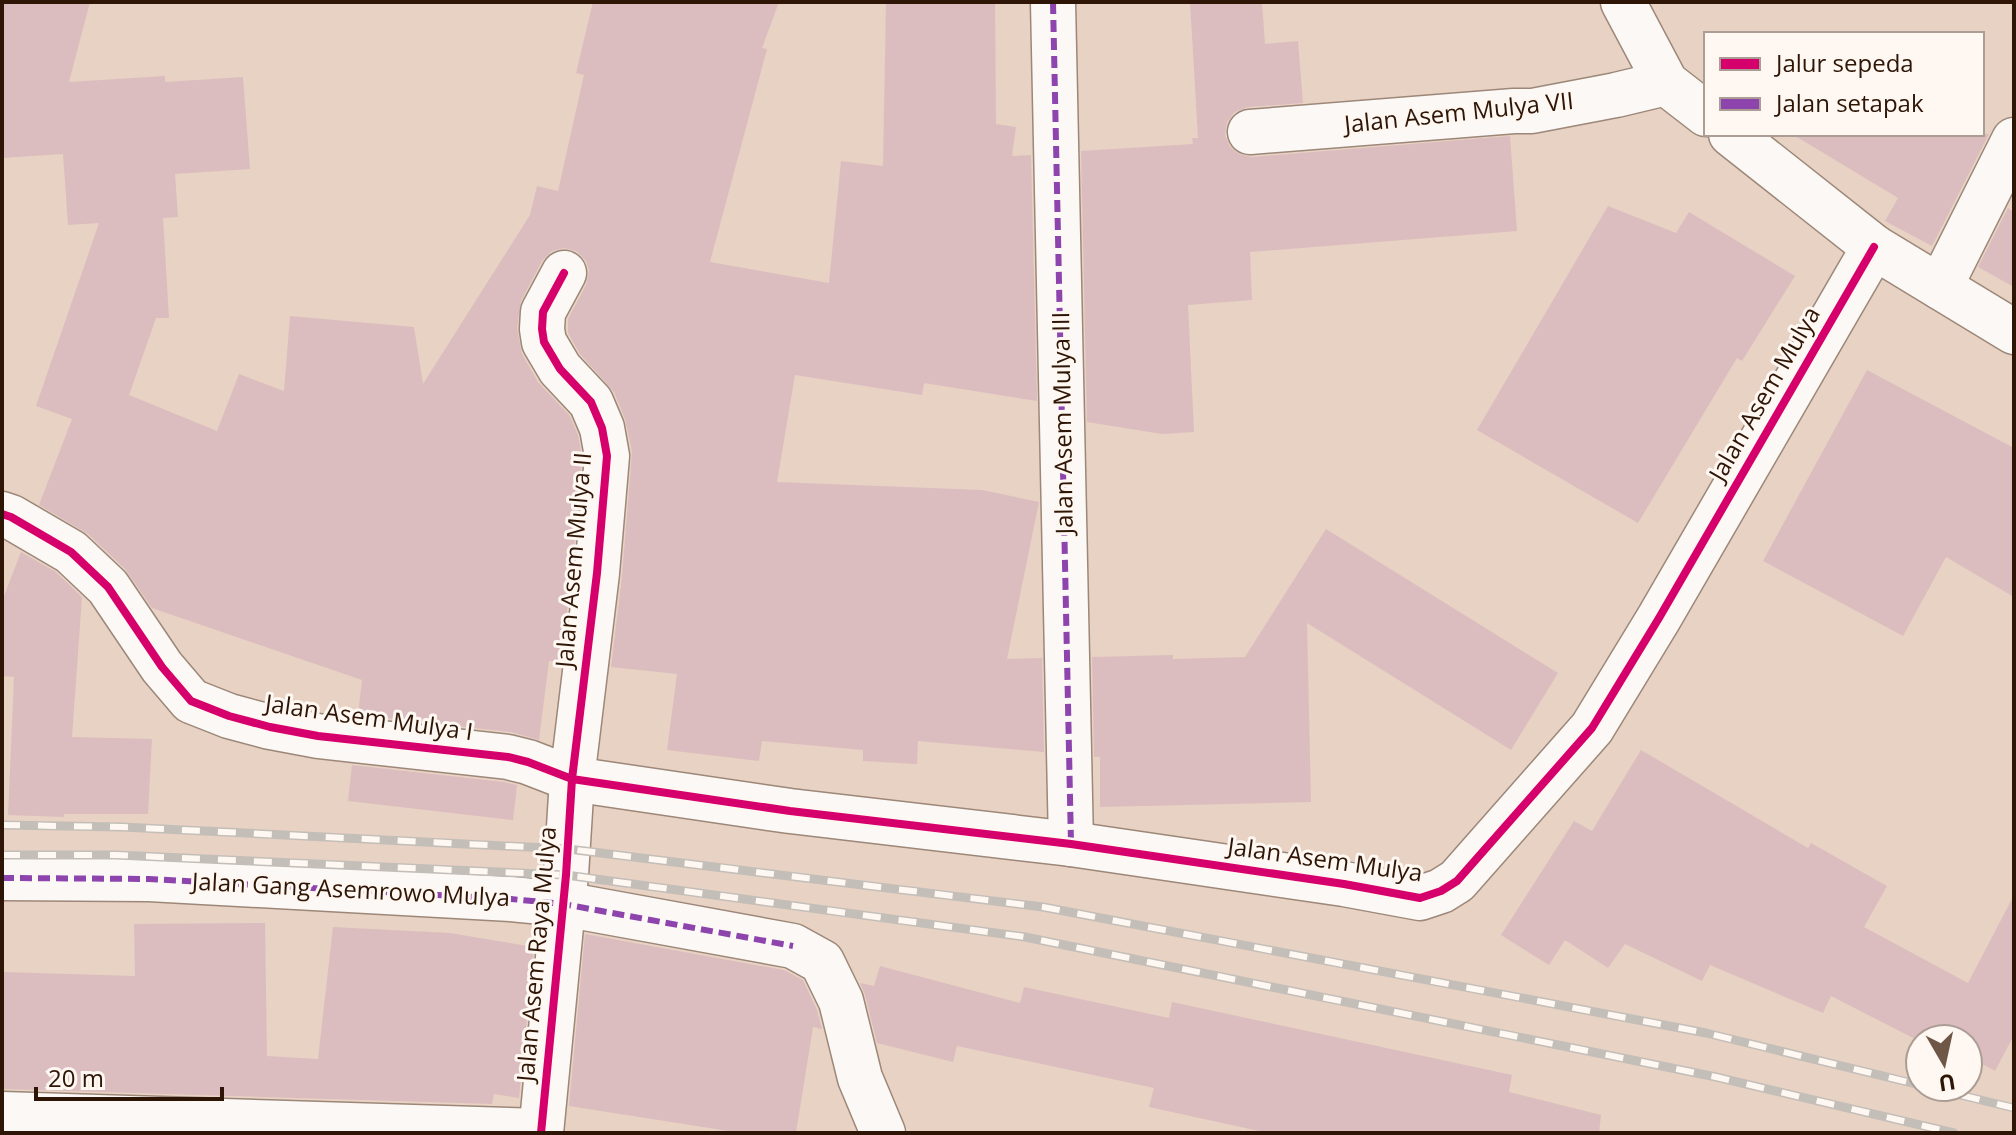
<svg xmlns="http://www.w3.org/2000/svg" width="2016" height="1135" font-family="'Open Sans',sans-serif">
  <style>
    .building { fill: #dbbdbf }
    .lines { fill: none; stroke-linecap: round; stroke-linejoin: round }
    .minor-casing { stroke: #9c8778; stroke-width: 47 }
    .tertiary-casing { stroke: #9c8778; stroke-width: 47 }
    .minor { stroke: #fcf8f6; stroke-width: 44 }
    .tertiary { stroke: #fcf8f6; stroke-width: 44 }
    .rail-casing { stroke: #c4beb9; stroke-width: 9 }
    .rail { stroke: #fef7f2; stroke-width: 6; stroke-dasharray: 18; stroke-linecap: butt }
    .quiet { stroke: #8e44ad; stroke-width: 6; stroke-dasharray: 12 6; stroke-linecap: butt }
    .cycleway-casing { stroke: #fef7f2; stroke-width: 13 }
    .cycleway { stroke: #d6006c; stroke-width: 8 }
    .labels { text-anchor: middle; stroke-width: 6; stroke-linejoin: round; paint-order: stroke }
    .street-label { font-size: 24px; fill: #2e1505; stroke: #fef7f2 }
  </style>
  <rect width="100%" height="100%" fill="#e8d2c3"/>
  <!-- building -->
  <path class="building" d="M2 2H90L69 82 165 76V82L243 77 250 169 175 174 178 217 163 218 169 318H156L129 395 217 431 239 374 284 391 290 316 414 327 423 384 530 215 537 186 558 191 584 75 576 73 593 2H779L762 48 767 49 710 262 829 283 841 161 883 166 886 2H995L996 124 1016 127 1012 156 1031 155 1037 401 924 383 922 395 795 375 777 482 982 490 1039 502 1007 659 1042 658 1044 752 918 741 917 764 863 761V750L762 741 759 761 667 750 677 674 611 667 622 576 632 452 625 419 614 392 580 354 568 333V319L586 285 589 271 586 261 576 251 564 248 552 251 542 261 521 301 517 328 522 354 538 382 570 416 578 435 582 457 572 570 561 662 549 661 539 740 511 732 358 715 362 680 152 608 125 569 88 534 39 505 72 419 36 406 99 223 68 225 63 154 2 158Z
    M1190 2H1262L1265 44 1298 41 1303 103 1248 107 1235 112 1227 122 1225 135 1230 147 1239 154 1252 157 1510 136 1517 231 1250 252 1252 300 1188 305 1194 432 1162 434 1087 422 1081 151 1193 144 1192 138H1198Z
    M1792 134H1989L1932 246 1885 221 1898 198Z
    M1608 206 1676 233 1689 212 1795 276 1742 361 1737 358 1638 523 1477 430Z
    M2008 208 2014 212V287L1978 267Z
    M1867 370 2014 448V597L1946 557 1903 636 1763 561Z
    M1326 529 1558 673 1511 750 1307 623 1311 802 1100 807V757H1094L1092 657 1173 655V659L1245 657Z
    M21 552 56 572 82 597 72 737 152 739 148 814H64V817L8 815 14 677 2 676V601Z
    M1641 750 1808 848 1811 843 1887 886 1864 927 1968 983 2014 895V1035L1995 1071 1968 1056V1039H1935L1924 1033 1919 1041 1831 996 1823 1013 1710 965 1702 981 1625 944 1608 968 1565 940 1549 965 1501 935 1574 821 1592 831Z
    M352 765 504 782 517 785 513 820 348 801Z
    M265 923 267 1056 318 1059 333 927 450 933 534 947 519 1098 494 1094 492 1104 2 1089V972L135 976 134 924Z
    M585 934 784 970 803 980 817 1010 822 1029 813 1027 796 1133H741L569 1106Z
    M880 966 1020 1003 1024 987 1169 1018 1172 1002 1512 1075 1509 1092 1601 1115 1599 1133H1268L1149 1107 1154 1088 957 1046 953 1062 877 1043 865 995 860 983 874 986Z"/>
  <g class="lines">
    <defs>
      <path id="minor" d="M1053 2 1071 844
        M1623 2 1666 83 1706 114
        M1250 132 1514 111H1532L1616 95 1666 83
        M1731 134 1874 247
        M1940 287 2014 140
        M2 514 11 517 71 552 108 587 162 667 191 701 229 716 270 727 318 736 508 757 528 762 572 779 597 573 607 456 602 428 591 402 560 369 544 342 542 329 543 312 564 273
        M2 878 149 879 511 899 563 904 793 946 822 962 841 1001 860 1078 883 1133
        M2 1114 541 1131"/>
      <path id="tertiary" d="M541 1133 566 875 572 779 790 811 1071 844 1344 884 1420 898 1441 891 1457 881 1592 728 1659 618 1874 247 2014 332"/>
    </defs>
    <!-- minor casing -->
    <use href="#minor" class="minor-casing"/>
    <!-- tertiary casing -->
    <use href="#tertiary" class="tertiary-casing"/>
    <!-- minor -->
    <use href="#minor" class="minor"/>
    <!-- tertiary -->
    <use href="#tertiary" class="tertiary"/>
    <defs>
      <path id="rail" d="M2 825 122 827 568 849 1043 907 1706 1033 1920 1085
        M2 855H116L566 875 1025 937 1716 1077 1954 1133
        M1927 1087 2014 1108"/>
    </defs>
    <!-- rail casing -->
    <use href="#rail" class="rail-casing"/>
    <!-- rail -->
    <use href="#rail" class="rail"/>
    <!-- quiet -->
    <path class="quiet" d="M1053 2 1071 844
      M2 878 149 879 511 899 563 904 793 946"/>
    <defs>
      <path id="cycleway" d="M2 514 11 517 71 552 108 587 162 667 191 701 229 716 270 727 318 736 508 757 528 762 572 779 790 811 1071 844 1344 884 1420 898 1441 891 1457 881 1592 728 1659 618 1874 247
        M541 1133 566 875 572 779 597 573 607 456 602 428 591 402 560 369 544 342 542 329 543 312 564 273"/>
    </defs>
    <!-- cycleway casing -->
    <use href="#cycleway" class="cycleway-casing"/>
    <!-- cycleway -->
    <use href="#cycleway" class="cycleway"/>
  </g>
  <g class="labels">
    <!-- street labels -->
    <g class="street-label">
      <text transform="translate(1459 113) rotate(-6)" y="8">Jalan Asem Mulya VII</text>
      <text transform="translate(1765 394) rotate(-60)" y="8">Jalan Asem Mulya</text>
      <text transform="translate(1063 423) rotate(-91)" y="8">Jalan Asem Mulya III</text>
      <text transform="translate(574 560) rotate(-85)" y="8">Jalan Asem Mulya II</text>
      <text transform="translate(369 718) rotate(8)" y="8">Jalan Asem Mulya I</text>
      <text transform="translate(1325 860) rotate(8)" y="8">Jalan Asem Mulya</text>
      <text transform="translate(351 890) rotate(3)" y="8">Jalan Gang Asemrowo Mulya</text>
      <text transform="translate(537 954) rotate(-85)" y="8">Jalan Asem Raya Mulya</text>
    </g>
  </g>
  <!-- border -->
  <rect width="2016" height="1135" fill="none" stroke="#2e1505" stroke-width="8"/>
  <!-- legend -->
  <rect x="1704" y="32" width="280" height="104" fill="#fef7f2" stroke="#ab9d93" stroke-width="2"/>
  <rect x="1720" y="58" width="40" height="12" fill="#d6006c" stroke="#ab9d93" stroke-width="2"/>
  <text x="1776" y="72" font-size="24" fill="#2e1505">Jalur sepeda</text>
  <rect x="1720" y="98" width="40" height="12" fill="#8e44ad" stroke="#ab9d93" stroke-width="2"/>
  <text x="1776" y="112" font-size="24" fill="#2e1505">Jalan setapak</text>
  <!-- north arrow -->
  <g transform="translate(1944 1063) rotate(171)"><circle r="38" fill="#fef7f2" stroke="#ab9d93" stroke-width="2"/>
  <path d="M0-6L14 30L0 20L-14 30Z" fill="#6f5748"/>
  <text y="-12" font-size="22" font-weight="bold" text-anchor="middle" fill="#2e1505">U</text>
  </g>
  <!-- scale -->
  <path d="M36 1087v12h186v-12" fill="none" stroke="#2e1505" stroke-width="4"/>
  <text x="48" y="1087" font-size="24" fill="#2e1505" stroke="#fef7f2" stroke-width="6" paint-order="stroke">20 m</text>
</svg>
